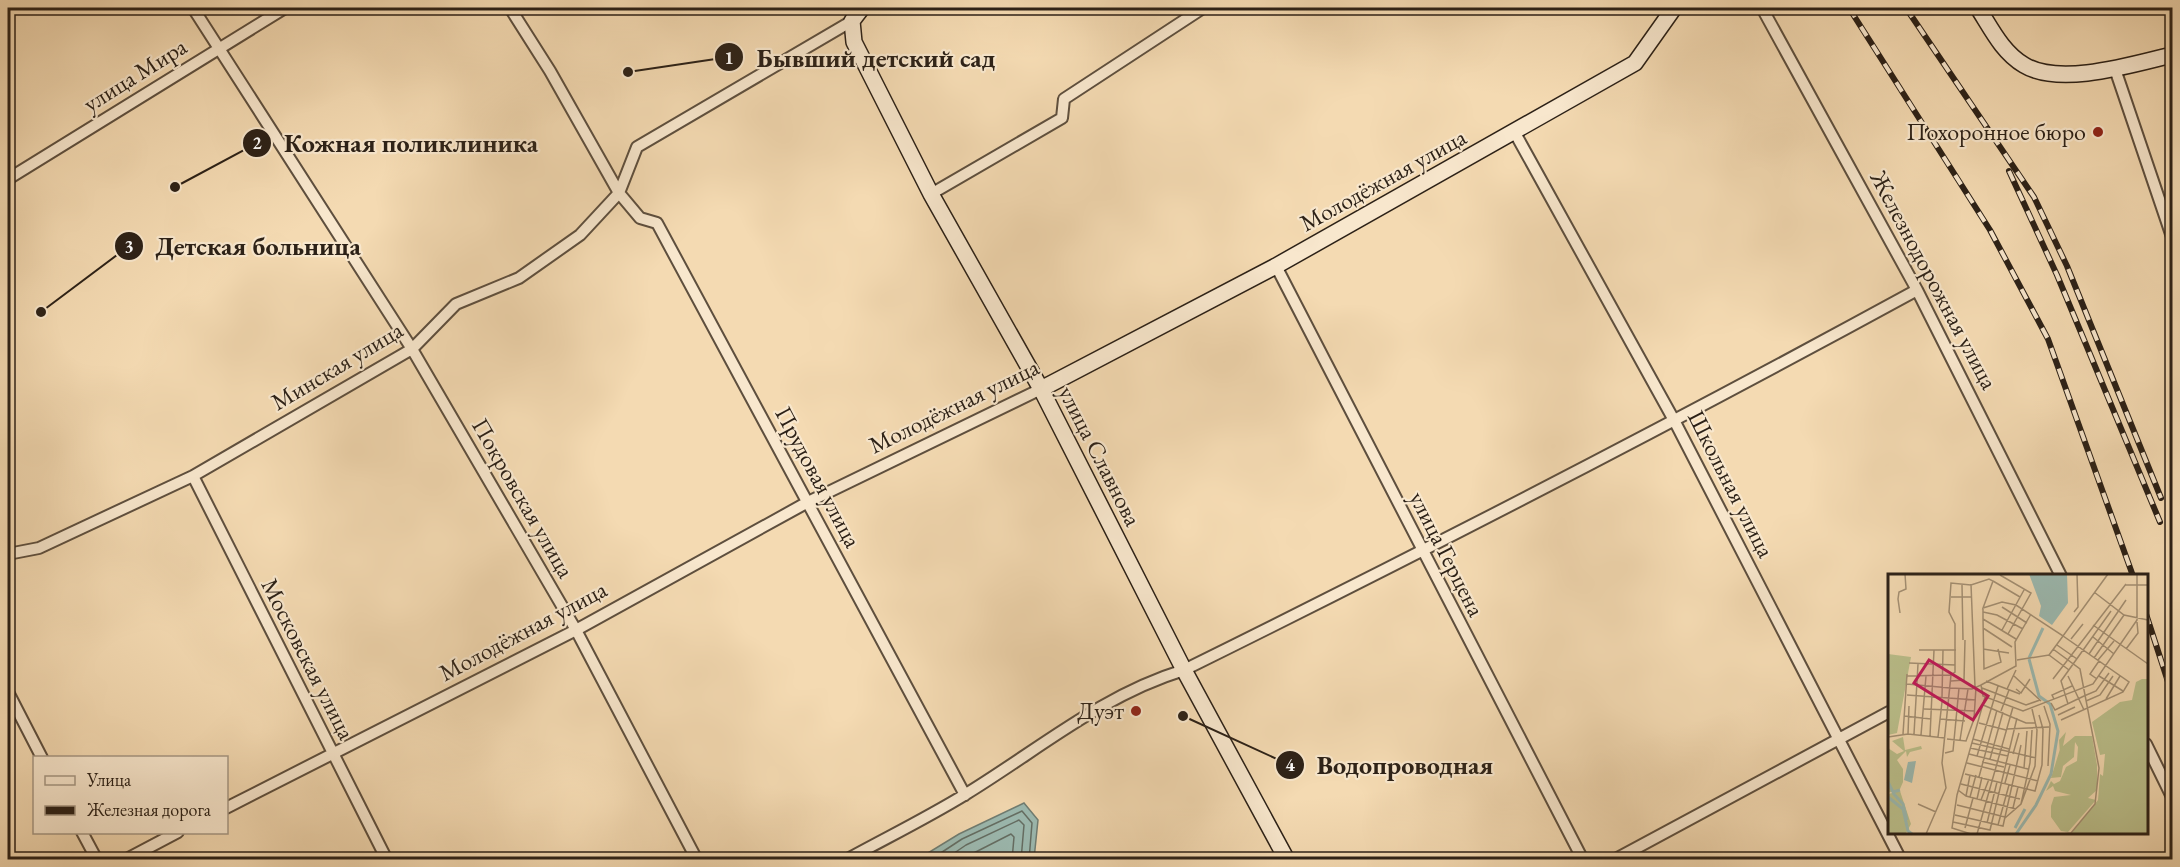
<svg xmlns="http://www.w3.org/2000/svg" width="2180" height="867" font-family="'EB Garamond',serif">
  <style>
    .water { fill: #9cbab1; stroke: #6f7d73; stroke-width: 1.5 }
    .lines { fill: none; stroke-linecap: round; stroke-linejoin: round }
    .shore { stroke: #646e64; stroke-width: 1.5 }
    .minor-casing { stroke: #5e4f3e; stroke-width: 14 }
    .secondary-casing { stroke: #2c2117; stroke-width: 18 }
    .minor { stroke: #f8e7cd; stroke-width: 10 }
    .secondary { stroke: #f8e7cd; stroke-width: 15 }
    .rail-casing { stroke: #2c2117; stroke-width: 6 }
    .rail { stroke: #f8e7cd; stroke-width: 4; stroke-dasharray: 11; stroke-linecap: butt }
    .poi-dot { fill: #8f2418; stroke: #f8e7cd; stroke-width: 2 }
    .labels { text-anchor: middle; stroke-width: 4.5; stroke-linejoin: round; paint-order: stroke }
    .street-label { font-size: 24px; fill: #2c2117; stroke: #f8e7cd }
    .poi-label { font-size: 24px; fill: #2c2117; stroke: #f8e7cd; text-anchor: end }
    .inset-river { fill: none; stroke: #9cbab1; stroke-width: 3 }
    .inset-road { fill: none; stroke: #a49074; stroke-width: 1.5 }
    .view { fill: #c2185b; fill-opacity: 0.15; stroke: #c2185b; stroke-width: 3 }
    .inset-edge { fill: none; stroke: #2c2117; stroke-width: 3 }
    .leader { fill: none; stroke: #2c2117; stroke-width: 2 }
    .callout-dot { fill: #2c2117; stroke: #f8e7cd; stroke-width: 2 }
    .mark-label { font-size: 18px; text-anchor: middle; font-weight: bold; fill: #fff }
    .callout-label { font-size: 26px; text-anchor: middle; font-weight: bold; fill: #2c2117; stroke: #f8e7cd; stroke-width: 4.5; stroke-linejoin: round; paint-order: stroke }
  </style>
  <rect width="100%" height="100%" fill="#f4dab2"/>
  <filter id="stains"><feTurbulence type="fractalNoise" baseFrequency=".00333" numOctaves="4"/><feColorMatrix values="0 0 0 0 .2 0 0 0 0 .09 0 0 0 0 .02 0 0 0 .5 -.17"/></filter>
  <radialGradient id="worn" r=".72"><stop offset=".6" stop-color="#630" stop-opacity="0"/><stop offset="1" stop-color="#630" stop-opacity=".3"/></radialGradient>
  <!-- water -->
  <path class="water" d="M1024 803 1038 820 1034 859H918L959 834Z"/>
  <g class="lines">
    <!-- shore -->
    <path class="shore" d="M930 860 962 839 1022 811 1032 823 1029 860
      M944 860 966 845 1019 820 1024 825 1021 860
      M960 860 1011 834 1014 837 1012 860"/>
    <defs>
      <path id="minor" d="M193 8 412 349 576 630 697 860
        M510 8 550 71 619 193 640 218 657 223 965 795
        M1762 8 1917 290 2061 576
        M2115 69 2172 237
        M1515 133 1675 422 1901 860
        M8 179 285 8
        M931 194 1062 118 1064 99 1203 8
        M1276 266 1583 860
        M193 476 387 860
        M8 554 39 548 193 476 412 349 456 304 519 278 580 235 619 193 637 147 852 21
        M8 692 42 758
        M2146 744 2172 797
        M226 808 576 630 808 502 1041 389
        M82 832 97 860
        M125 860 178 832
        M846 860C886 838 927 818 966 794 1038 750 1102 695 1184 670 1431 548 1675 422 1917 290
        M1614 860 1889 712"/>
      <path id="secondary" d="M862 8 852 21 854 42 931 194 1041 389 1184 670 1287 860
        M1978 8C1991 28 2002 52 2024 65 2060 87 2134 64 2172 55
        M1041 389 1276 266 1635 63 1674 8"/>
    </defs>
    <!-- minor casing -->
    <use href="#minor" class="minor-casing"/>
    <!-- secondary casing -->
    <use href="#secondary" class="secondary-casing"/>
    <!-- minor -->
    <use href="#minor" class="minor"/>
    <!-- secondary -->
    <use href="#secondary" class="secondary"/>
    <defs>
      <path id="rail" d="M1849 8 1990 230 2048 339 2133 576
        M1906 8 2034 197 2067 266 2161 498
        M2009 171 2057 275 2160 522
        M2146 614 2172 694"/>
    </defs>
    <!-- rail casing -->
    <use href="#rail" class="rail-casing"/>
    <!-- rail -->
    <use href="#rail" class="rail"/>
  </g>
  <!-- markers -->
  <g class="poi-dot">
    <circle cx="2098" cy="132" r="6"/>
    <circle cx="1136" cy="711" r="6"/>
  </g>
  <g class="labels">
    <!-- street labels -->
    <g class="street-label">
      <text transform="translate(135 75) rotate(-32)" y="8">улица Мира</text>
      <text transform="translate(1383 180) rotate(-29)" y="8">Молодёжная улица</text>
      <text transform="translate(1934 280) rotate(62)" y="8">Железнодорожная улица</text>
      <text transform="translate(337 366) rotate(-31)" y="8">Минская улица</text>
      <text transform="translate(954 406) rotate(-26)" y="8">Молодёжная улица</text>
      <text transform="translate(1100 456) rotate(63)" y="8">улица Славнова</text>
      <text transform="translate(818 477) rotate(62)" y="8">Прудовая улица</text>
      <text transform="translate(1731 484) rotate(63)" y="8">Школьная улица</text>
      <text transform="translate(523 498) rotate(60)" y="8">Покровская улица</text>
      <text transform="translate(1447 554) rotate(63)" y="8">улица Герцена</text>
      <text transform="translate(523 631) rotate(-28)" y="8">Молодёжная улица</text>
      <text transform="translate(308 659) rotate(63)" y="8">Московская улица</text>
    </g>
    <!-- poi labels -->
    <g class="poi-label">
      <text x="2086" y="140">Похоронное бюро</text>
      <text x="1124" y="719">Дуэт</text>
    </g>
  </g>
  <!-- overview -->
  <g transform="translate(1888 574)">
    <rect width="260" height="260" fill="#f4dab2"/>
    <path d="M0 80 23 83 9 159 0 161ZM254 105H259V259L183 260 210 226 212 200 215 202 217 180 212 181 204 148 232 128 244 126 248 108ZM178 158 175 172 187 162H204L209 191V216L200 224 208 226 180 258 173 257 163 243V232L166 223 183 221 167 217 165 212 158 217 163 207 166 210 172 207 178 193 189 187 190 173 187 168 186 183 175 192 173 203 163 204 172 175V180L171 166ZM15 163 17 176 33 172 34 175 22 178 19 183 18 177 9 186 15 195V208L12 215 0 219V174L9 180 16 177 4 167ZM12 217 23 250 18 259H0V220Z" fill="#bbc08c"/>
    <path d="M141 0H179L180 29 164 51 151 42 153 32ZM28 187 24 209 16 206 20 188Z" fill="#9cbab1"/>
    <path class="inset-river" d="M141 84 155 54M0 208 5 218 12 216M5 219 15 230 19 246M0 223 15 235 20 257 24 260M127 254 137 235M128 260 148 231 163 200 170 157 162 130 151 122 141 85"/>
    <path class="inset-road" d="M112 1 143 19 120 60M105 7 132 23M83 10 87 113M74 11 75 66M238 11H260M206 18 236 41 260 46M63 23H83M114 33 139 49M95 35V45L128 65M95 38 109 41 135 55M186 38 190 33 189 0M12 39 10 25 11 18 18 15 17 0M95 45 96 95 113 88 110 75M205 51 260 90M95 54 124 73M114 56 136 16M205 63 226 80M183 65 195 50M169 71 189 85M95 75 121 79M165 75 192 95 211 194 207 230 183 259 174 260M238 75 250 59 249 48M31 76H68M201 80 238 26M161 81 175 62 241 108 235 118 173 146M206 84 236 41M129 86 161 81 181 96M210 86 226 67M21 89 67 91M19 102 63 101M126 102 153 127M180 102 196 136M211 102 235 117M165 105 238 10M209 105 202 100 211 87M63 107 76 106 77 66M98 107 132 120M19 110 62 114M93 111 128 92 127 68 143 40M62 114 84 115 93 111 95 122 135 137 205 110 249 46V0M94 114 138 131 152 126M119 115 128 96M128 115 133 119 142 105M19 121 88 126M196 122 208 117 221 99M54 123 55 76M166 125 164 121 184 112M218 125 232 102M198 127 212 121 225 102M163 129 167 136 196 122M180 130 173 107 223 37M95 131 138 149H147M156 132 162 150 160 192M36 135 87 137M113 137 121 116M170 141 187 133M16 142 43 145M52 145 77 147M91 149 118 156M119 155 161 153M15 160 19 100M20 160 21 132M26 160 30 90M33 161 38 102M42 162 46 76M0 163 20 160 57 164M50 163 54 128M59 165 78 167 86 145 88 113M85 165 121 175M72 166 80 115M84 169 148 184M82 174 120 182M57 179 65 177 71 114M81 180 140 195M125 180 131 159M89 182 110 112M102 185 115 138M94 188 116 193M79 189 150 207M136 194 139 157M77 200 147 217 154 191 155 155 151 141M91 203 109 136M117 209 122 191M73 210 132 225M70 216 78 222 128 235M78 222 82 201M82 223 88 201M89 225 94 203M93 226 101 205M30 230 48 238M133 230 147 192 149 156 144 135M69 231 117 243M125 234 130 213M67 241 115 252 133 171M117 244 133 230 142 189 144 156M65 248 102 256 129 144M99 249 109 208M110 251 121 211M77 254 85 224M38 260 58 214 54 189 63 101 67 98V50L61 38 63 9 83 11 101 5 105 7 95 34 114 28 128 31 175 62 220 0M83 260 64 254 69 221 97 123M89 260 125 133"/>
    <path class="view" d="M41 86 100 122 85 146 26 109Z"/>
    <rect width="260" height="260" class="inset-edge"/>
  </g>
  <!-- callouts -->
  <path class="leader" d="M628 72L729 57M175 187L257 143M41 312L129 246M1183 716L1290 765"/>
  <g class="callout-dot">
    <circle cx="628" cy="72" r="6"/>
    <circle cx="175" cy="187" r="6"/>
    <circle cx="41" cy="312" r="6"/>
    <circle cx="1183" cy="716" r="6"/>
    <circle cx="729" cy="57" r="15"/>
    <circle cx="257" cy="143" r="15"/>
    <circle cx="129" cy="246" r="15"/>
    <circle cx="1290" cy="765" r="15"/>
  </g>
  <g class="mark-label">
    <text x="729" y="64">1</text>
    <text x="257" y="149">2</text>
    <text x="129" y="253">3</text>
    <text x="1290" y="771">4</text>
  </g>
  <g class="callout-label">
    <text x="876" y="67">Бывший детский сад</text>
    <text x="411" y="152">Кожная поликлиника</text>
    <text x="258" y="255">Детская больница</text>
    <text x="1405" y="774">Водопроводная</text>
  </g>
  <!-- margin -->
  <rect width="2180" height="867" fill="none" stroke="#f4dab2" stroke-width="30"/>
  <rect x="9" y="9" width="2162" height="849" fill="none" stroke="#2c2117" stroke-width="3"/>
  <rect x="15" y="15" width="2150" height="837" fill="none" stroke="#2c2117" stroke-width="1.5"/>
  <!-- legend -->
  <rect x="33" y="756" width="195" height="78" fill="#f8e7cd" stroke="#a69884" stroke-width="1.5"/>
  <rect x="45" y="776" width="30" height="9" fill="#f8e7cd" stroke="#a69884" stroke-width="1.5"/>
  <text x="87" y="786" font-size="18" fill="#2c2117">Улица</text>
  <rect x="45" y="806" width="30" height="9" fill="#2c2117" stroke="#a69884" stroke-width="1.5"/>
  <text x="87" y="816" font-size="18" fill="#2c2117">Железная дорога</text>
  <rect width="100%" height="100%" filter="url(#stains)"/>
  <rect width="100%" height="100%" fill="url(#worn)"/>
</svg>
